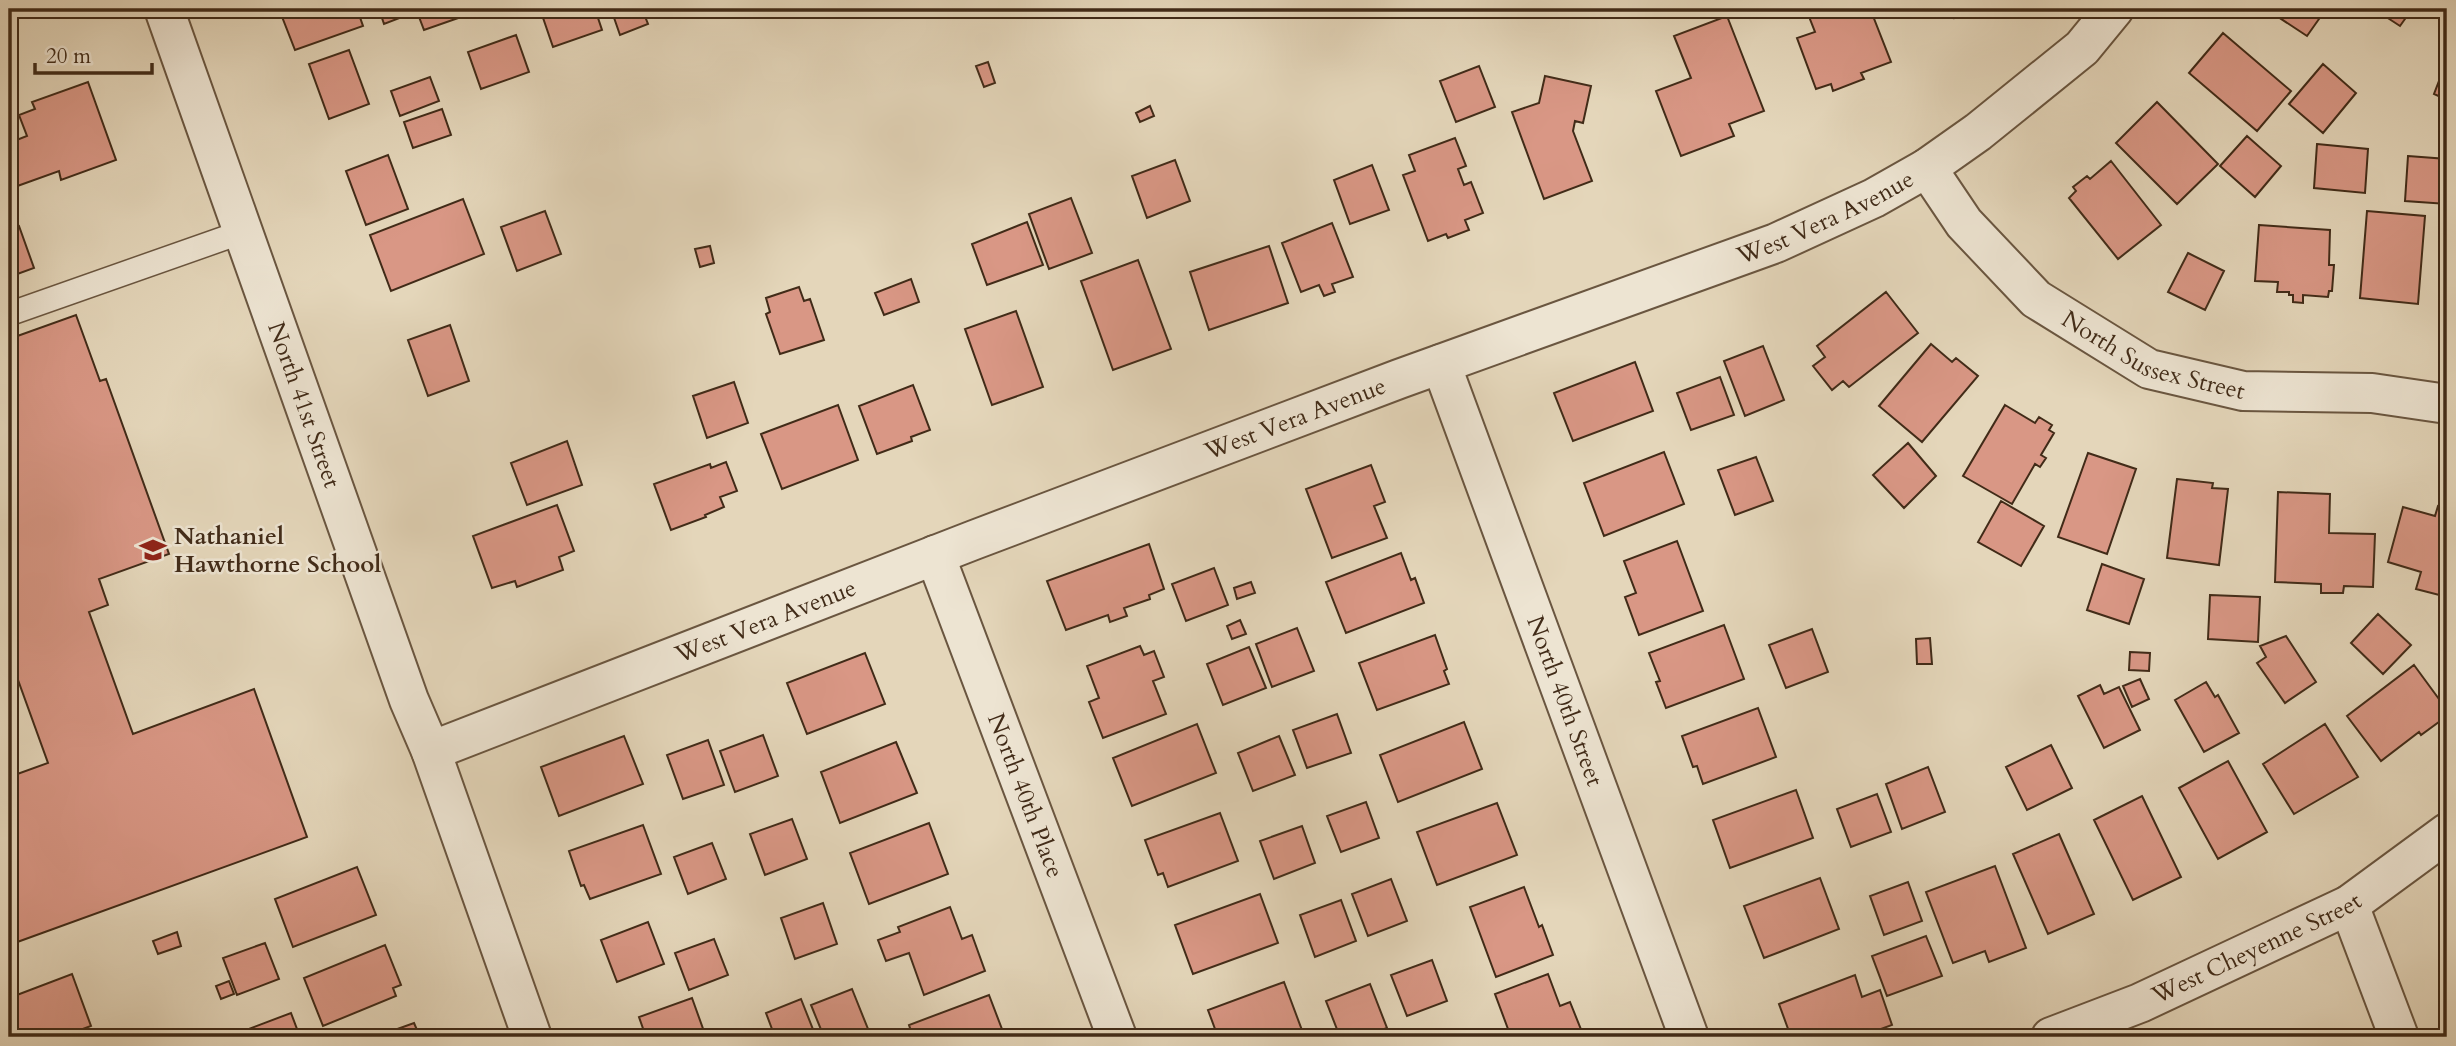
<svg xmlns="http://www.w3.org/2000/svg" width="2456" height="1046" font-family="Cardo,serif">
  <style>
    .building { fill: #d99785; stroke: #412b18; stroke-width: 2 }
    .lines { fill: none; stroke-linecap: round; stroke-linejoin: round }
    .lane-casing { stroke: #6a5640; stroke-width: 26 }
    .street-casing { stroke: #6a5640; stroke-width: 42 }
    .lane { stroke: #ede4d2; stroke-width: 23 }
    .street { stroke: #ede4d2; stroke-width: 38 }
    .labels { text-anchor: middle; stroke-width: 5; stroke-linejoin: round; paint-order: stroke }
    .street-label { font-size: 24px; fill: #412b18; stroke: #ede4d2 }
    .poi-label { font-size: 24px; font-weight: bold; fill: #412b18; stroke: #ede4d2; text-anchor: start }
  </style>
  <rect width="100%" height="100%" fill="#e4d6ba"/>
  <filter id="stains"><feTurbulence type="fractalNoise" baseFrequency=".00286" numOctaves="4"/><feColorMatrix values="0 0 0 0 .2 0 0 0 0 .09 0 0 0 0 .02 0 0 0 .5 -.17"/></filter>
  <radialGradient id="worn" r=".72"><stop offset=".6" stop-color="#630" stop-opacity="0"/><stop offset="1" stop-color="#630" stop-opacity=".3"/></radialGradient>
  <!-- building -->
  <path class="building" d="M279 9H357L363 26 295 50Z
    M379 9H408L410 14 384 24Z
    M416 9H484L424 30Z
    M540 9H595L602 30 553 47Z
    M611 9H642L648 24 620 35Z
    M1806 9H1856L1859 15 1871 11 1891 62 1861 73 1864 79 1833 91 1831 84 1816 89 1797 38 1815 32Z
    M1946 9H1965L1954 18Z
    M2266 9H2326L2307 36Z
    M2374 9H2412L2400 26Z
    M1727 16 1764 111 1729 124 1734 136 1681 156 1656 91 1691 78 1674 36Z
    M2223 33 2291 91 2257 131 2189 73Z
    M516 35 529 72 481 89 468 52Z
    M349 50 369 104 329 119 309 64Z
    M2447 60V100L2434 94Z
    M988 62 995 83 984 87 976 66Z
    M2323 64 2356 93 2323 133 2289 104Z
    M1479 66 1495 107 1456 122 1440 81Z
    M1545 76 1591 86 1583 123 1575 121 1573 131 1592 181 1544 199 1512 112 1539 103Z
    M430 77 439 101 400 116 391 91Z
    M88 82 116 160 61 180 59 171 9 189V143L27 136 19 115 35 109 32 102Z
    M2157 102 2218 164 2177 204 2116 143Z
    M1150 106 1154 116 1140 122 1136 113Z
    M442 109 451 135 413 148 404 122Z
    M2247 136 2281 166 2255 197 2220 166Z
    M1455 138 1466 166 1458 169 1464 185 1471 182 1483 213 1465 220 1469 230 1448 238 1446 234 1428 241 1403 175 1415 171 1409 155Z
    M2317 144 2368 149 2365 193 2314 188Z
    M388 155 408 209 366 225 346 171Z
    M2408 156 2447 159V204L2405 201Z
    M1175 160 1190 201 1147 218 1132 176Z
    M2111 161 2161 225 2118 259 2069 198 2076 191 2073 187 2087 176 2090 179Z
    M1372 165 1389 210 1350 224 1334 180Z
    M1071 198 1092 253 1049 269 1029 214Z
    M463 199 484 254 391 291 370 235Z
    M545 211 561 254 517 271 501 227Z
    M2367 211 2425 216 2418 304 2360 298Z
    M1027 222 1043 265 987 285 972 244Z
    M1332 223 1353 277 1332 284 1335 292 1324 296 1319 285 1301 292 1282 243Z
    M2259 225 2330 230 2329 265H2334L2332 291H2329L2328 297 2303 295V303L2293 302V295H2289V292H2277L2278 282 2255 281Z
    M19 226 34 268 9 277V230Z
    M710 246 714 263 700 267 695 249Z
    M1269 246 1288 303 1209 330 1190 272Z
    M2188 253 2224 271 2205 310 2168 292Z
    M1138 260 1171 349 1113 370 1081 281Z
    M911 279 919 302 884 315 875 293Z
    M799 287 804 301 810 299 824 340 780 354 766 314 770 312 766 298Z
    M1886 292 1918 333 1849 387 1843 381 1832 390 1813 366 1825 357 1817 346Z
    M1016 311 1043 387 992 405 965 329Z
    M76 315 100 381 106 379 169 554 99 579 108 605 89 612 133 734 254 689 307 837 9 945V777L48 763 9 655V339Z
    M450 325 469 381 428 396 408 340Z
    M1931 344 1952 362 1956 358 1978 376 1922 442 1879 406Z
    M1763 346 1784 400 1745 416 1724 361Z
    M1635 362 1653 411 1573 441 1554 393Z
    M1720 377 1734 415 1691 430 1677 393Z
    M734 382 748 423 707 438 693 396Z
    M913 385 930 430 911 437 912 441 877 454 859 406Z
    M838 405 858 460 782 489 761 434Z
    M2005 405 2035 423 2039 417 2052 425 2049 430 2054 433 2041 455 2046 458 2040 467 2035 464 2012 504 1963 476Z
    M567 441 582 485 527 505 511 463Z
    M1908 443 1936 476 1904 508 1873 475Z
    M1664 452 1684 504 1604 536 1584 483Z
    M2088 453 2136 469 2107 554 2058 537Z
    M1756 457 1773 501 1735 515 1718 470Z
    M726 462 737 491 720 497 724 507 705 515 706 517 671 530 654 484 710 464 711 468Z
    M1371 465 1385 502 1374 506 1387 538 1332 558 1306 489Z
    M2177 479 2213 483 2212 488 2228 489 2219 565 2167 558Z
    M2278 492 2330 494 2329 533 2375 534 2373 587 2344 586 2343 593H2321V584L2275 582Z
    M2001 501 2044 526 2021 566 1978 542Z
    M557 505 574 551 559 557 563 570 517 587 515 581 492 588 473 536Z
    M2438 506 2447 509V597L2416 589 2421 572 2388 562 2403 507 2435 516Z
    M1677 541 1703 611 1639 635 1625 597 1636 593 1624 561Z
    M1149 544 1164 589 1149 595 1150 599 1124 608 1127 616 1110 622 1108 615 1066 630 1047 581Z
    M1401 553 1411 580 1415 578 1424 603 1346 633 1326 582Z
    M2102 564 2144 579 2129 624 2087 610Z
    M1214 568 1228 605 1186 621 1172 584Z
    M1251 582 1255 593 1237 599 1234 588Z
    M2210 595 2260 597 2258 642 2208 639Z
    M2445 611 2447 612V631L2440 628Z
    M2378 614 2411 645 2383 674 2351 643Z
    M1240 620 1246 634 1232 639 1227 626Z
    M1724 625 1744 679 1666 708 1656 682 1660 681 1649 653Z
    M1297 628 1314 671 1272 687 1256 644Z
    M1812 629 1828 672 1786 688 1769 645Z
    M1435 635 1447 669 1444 671 1449 684 1377 710 1359 663Z
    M2286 636 2316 682 2285 703 2257 663 2266 657 2260 646Z
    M1930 638 1932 664H1917L1916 639Z
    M1140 646 1144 655 1154 651 1164 677 1153 681 1166 714 1103 738 1089 702 1099 698 1087 666Z
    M1249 647 1266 688 1223 705 1207 664Z
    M2130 652 2150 653 2149 671 2129 670Z
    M865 653 885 704 807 734 787 683Z
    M2414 665 2447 710V716L2421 735 2419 732 2381 761 2347 716Z
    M2140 679 2149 699 2132 707 2123 686Z
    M2206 682 2215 697 2218 695 2239 733 2204 752 2175 700Z
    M2100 685 2104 694 2119 687 2140 730 2104 748 2078 696Z
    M1758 708 1776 757 1703 784 1697 766 1693 767 1682 736Z
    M1337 714 1351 753 1307 768 1293 730Z
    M1464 722 1482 769 1398 802 1380 755Z
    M1197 724 1216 773 1132 806 1113 758Z
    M2325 724 2358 777 2294 814 2263 764Z
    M763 735 778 776 735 792 720 751Z
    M624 736 643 784 559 816 541 767Z
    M1279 736 1295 775 1253 791 1238 753Z
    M708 740 724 785 683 799 667 755Z
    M896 742 917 793 840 823 821 772Z
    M2051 745 2072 788 2027 810 2006 767Z
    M2228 761 2267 832 2218 859 2179 788Z
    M1928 767 1945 812 1902 829 1886 784Z
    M1796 790 1813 838 1730 868 1713 820Z
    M1877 794 1891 832 1851 847 1837 809Z
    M2142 796 2181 877 2133 900 2094 820Z
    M1366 802 1379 838 1341 852 1327 816Z
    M1497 803 1517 855 1437 885 1417 832Z
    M1220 813 1238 861 1168 887 1163 873 1158 875 1145 840Z
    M792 819 807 859 765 875 750 834Z
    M929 823 948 874 869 904 850 853Z
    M643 825 661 874 590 899 584 885 581 886 569 851Z
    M1302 826 1315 863 1274 879 1260 841Z
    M2059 834 2094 914 2048 934 2013 854Z
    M712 843 726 879 688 894 674 857Z
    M1995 866 2026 948 1989 962 1985 951 1953 963 1926 892Z
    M357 867 376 915 293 947 275 899Z
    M1820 878 1839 929 1764 958 1744 906Z
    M1391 879 1407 921 1368 936 1352 894Z
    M1908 882 1922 921 1884 935 1870 896Z
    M1524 887 1539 927 1542 925 1553 955 1496 977 1470 907Z
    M1260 894 1278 943 1193 974 1175 925Z
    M1341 900 1356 941 1315 957 1300 915Z
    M823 903 837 944 795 959 781 918Z
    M950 907 962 939 972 935 985 971 924 995 909 953 886 961 878 940 900 932 898 927Z
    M648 922 664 964 617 982 601 940Z
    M177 932 181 946 158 954 153 941Z
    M1926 936 1942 976 1887 996 1872 956Z
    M714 939 728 975 689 990 675 953Z
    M265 943 279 979 237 995 223 958Z
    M385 945 401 985 393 988 396 996 323 1026 304 978Z
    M1432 960 1447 1001 1407 1016 1391 975Z
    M72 974 91 1026 61 1037H9V998Z
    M1548 974 1560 1006 1570 1002 1584 1037H1511L1495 994Z
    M1855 975 1862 997 1880 990 1892 1025 1859 1037H1791L1779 1004Z
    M229 981 234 994 221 999 216 986Z
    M1284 982 1303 1033 1293 1037H1218L1208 1010Z
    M1370 984 1387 1028 1363 1037H1340L1326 1001Z
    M852 989 868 1029 845 1037H824L811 1005Z
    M989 995 1005 1037H913L909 1025Z
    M692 998 706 1037H646L639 1017Z
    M801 999 816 1037H775L766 1013Z
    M291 1013 300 1037H249L246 1030Z
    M414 1023 420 1037H375Z"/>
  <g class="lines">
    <defs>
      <path id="lane" d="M9 314 242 232"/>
      <g id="street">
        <path id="s1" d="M164 9 409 700 431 751 532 1037"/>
        <path id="s2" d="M1927 168 1964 223 2036 299 2149 369 2243 391 2372 393 2447 404"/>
        <path id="s3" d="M1441 364 1689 1037"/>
        <path id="s4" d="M935 555 1117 1037"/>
        <path id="s5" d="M431 751 974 540 1399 379 1776 243 1874 198 1927 168 1978 132 2082 48 2114 9"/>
        <path d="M2349 905 2399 1037"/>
        <path id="s6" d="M2051 1037 2140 1003 2349 905 2447 833"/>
      </g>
    </defs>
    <!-- lane casing -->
    <use href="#lane" class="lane-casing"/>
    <!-- street casing -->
    <use href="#street" class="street-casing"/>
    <!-- lane -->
    <use href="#lane" class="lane"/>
    <!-- street -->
    <use href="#street" class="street"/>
  </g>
  <!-- icons -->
  <defs>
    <symbol id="school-bare" viewBox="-9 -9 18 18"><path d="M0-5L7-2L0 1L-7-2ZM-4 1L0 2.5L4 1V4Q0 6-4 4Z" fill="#8f2418" stroke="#ede4d2" stroke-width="2.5" paint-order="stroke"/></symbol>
  </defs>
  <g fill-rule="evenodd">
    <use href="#school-bare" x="134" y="531" width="38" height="38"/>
  </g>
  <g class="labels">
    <!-- street labels -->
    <g class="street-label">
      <text dy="8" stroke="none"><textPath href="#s5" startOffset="1493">West Vera Avenue</textPath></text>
      <text dy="8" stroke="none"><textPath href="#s2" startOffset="303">North Sussex Street</textPath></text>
      <text dy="8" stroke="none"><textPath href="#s1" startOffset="420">North 41st Street</textPath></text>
      <text dy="8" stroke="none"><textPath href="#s5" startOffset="926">West Vera Avenue</textPath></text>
      <text dy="8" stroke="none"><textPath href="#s5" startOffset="359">West Vera Avenue</textPath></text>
      <text dy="8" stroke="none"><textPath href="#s3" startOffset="359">North 40th Street</textPath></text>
      <text dy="8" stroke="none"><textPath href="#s4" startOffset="257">North 40th Place</textPath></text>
      <text dy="8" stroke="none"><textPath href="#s6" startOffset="224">West Cheyenne Street</textPath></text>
    </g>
    <!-- poi labels -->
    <g class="poi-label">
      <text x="174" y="544">Nathaniel<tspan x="174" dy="28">Hawthorne School</tspan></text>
    </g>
  </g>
  <!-- margin -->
  <rect width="2456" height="1046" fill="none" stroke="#e4d6ba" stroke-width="35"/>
  <rect x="10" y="10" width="2435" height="1025" fill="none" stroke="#412b18" stroke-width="3.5"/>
  <rect x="18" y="18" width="2421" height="1011" fill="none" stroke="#412b18" stroke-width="2"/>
  <!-- scale -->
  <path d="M35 63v10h117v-10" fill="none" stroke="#412b18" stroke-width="3.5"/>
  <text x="46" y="63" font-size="21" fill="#412b18" stroke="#ede4d2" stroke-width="5" paint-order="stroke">20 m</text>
  <rect width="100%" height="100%" filter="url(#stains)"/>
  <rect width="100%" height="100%" fill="url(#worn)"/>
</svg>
